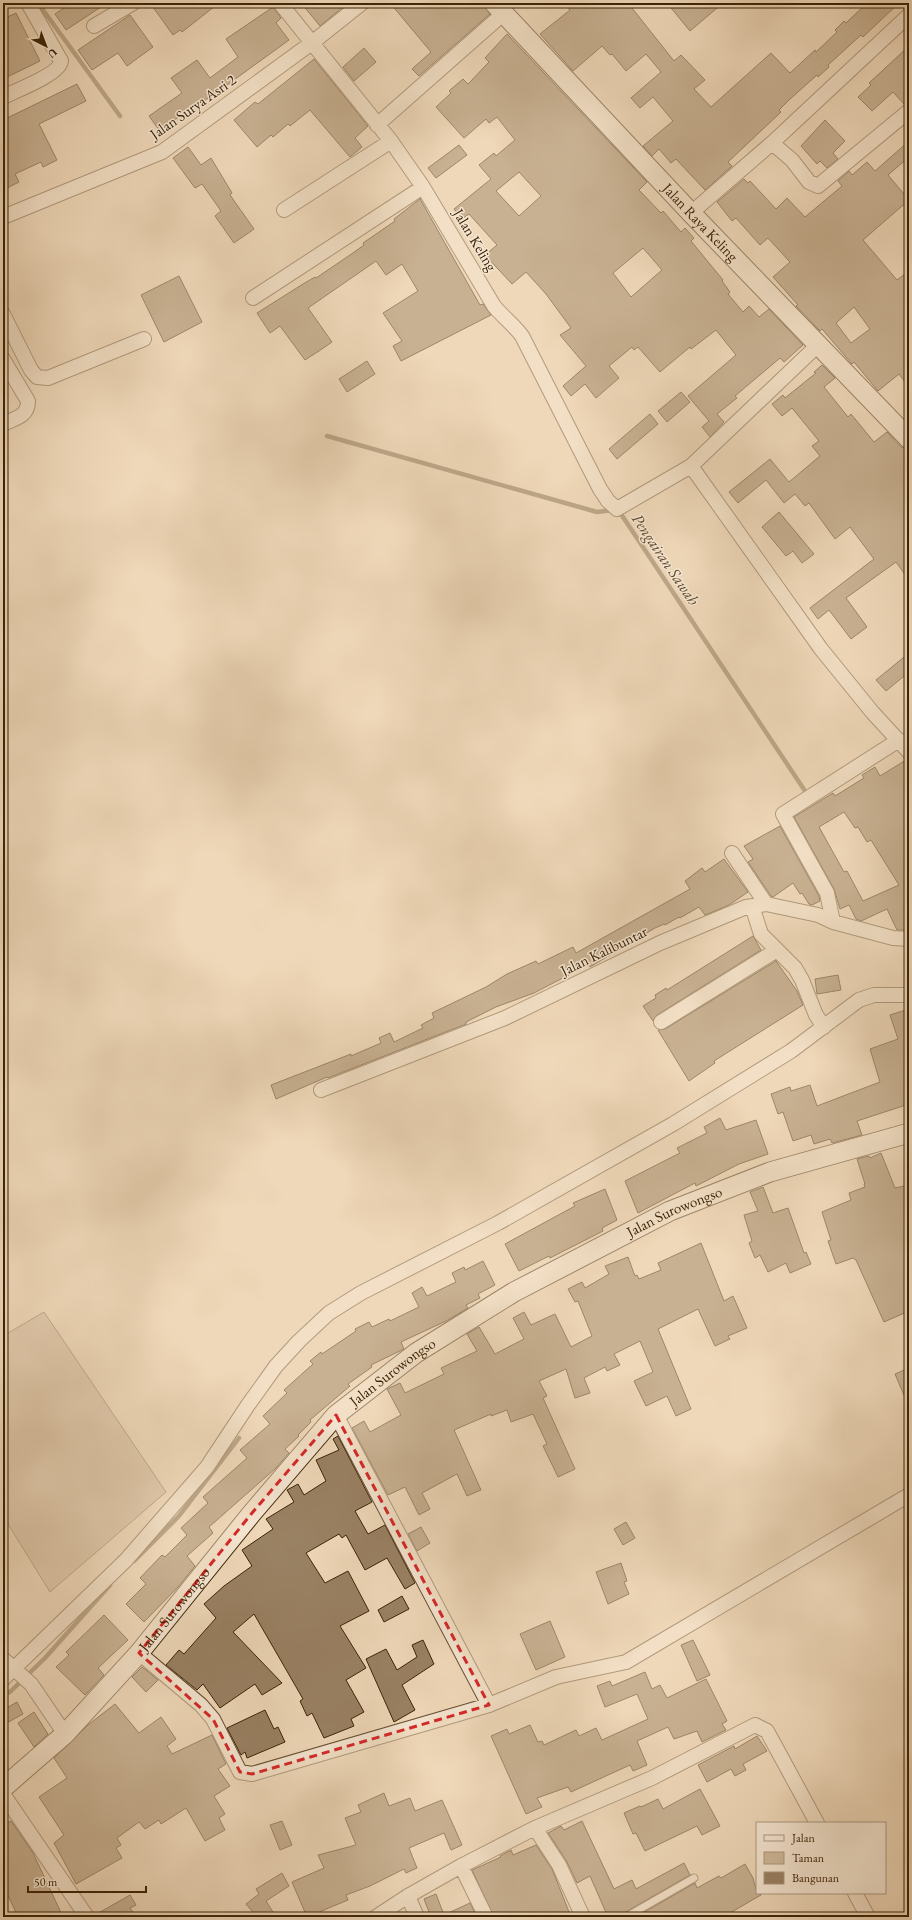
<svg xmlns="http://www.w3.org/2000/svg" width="912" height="1920" font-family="'EB Garamond',serif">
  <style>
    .green { fill: #d0b99b; stroke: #866e50 }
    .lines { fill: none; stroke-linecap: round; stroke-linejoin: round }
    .stream { stroke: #826a4d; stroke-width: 4.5 }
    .building { fill: #998163; stroke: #3b2306; fill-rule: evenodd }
    .lane-casing { stroke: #685033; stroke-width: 9 }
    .street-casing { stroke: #685033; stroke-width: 16 }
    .secondary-casing { stroke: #3b2306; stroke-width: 21 }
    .lane { stroke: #f5e6d2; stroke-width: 7 }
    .street { stroke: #f5e6d2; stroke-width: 14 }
    .secondary { stroke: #f5e6d2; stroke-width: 19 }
    .marked { fill: none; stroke: #d62828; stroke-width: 3; stroke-dasharray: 8 5; stroke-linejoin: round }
    .labels { text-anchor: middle; stroke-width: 3; stroke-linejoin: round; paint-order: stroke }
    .street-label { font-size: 15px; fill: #3b2306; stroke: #f5e6d2 }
    .water-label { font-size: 16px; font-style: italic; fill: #5f4729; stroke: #f5e6d2 }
  </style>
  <rect width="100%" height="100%" fill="#efd8b9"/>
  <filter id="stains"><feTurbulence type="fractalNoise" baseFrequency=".005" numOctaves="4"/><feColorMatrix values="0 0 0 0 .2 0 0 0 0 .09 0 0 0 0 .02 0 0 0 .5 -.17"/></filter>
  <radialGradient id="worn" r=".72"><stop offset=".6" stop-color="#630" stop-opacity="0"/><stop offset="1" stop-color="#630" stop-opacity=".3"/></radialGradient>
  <!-- green -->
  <path class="green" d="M44 1312 166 1492 50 1592 3 1516V1336Z"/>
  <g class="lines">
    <!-- stream -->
    <path class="stream" d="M38 3 120 116
      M327 436 597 512 613 510
      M619 511 807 794
      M134 1561 179 1516 239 1438
      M3 1696 11 1691 45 1658 110 1585"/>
  </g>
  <!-- building -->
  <path class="building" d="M71 3H107L66 30 55 14Z
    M150 3H219L182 32 180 30 173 35Z
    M301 3H348L320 26Z
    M390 3H483L490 14 419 76 412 69 431 52Z
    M564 3H628L674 61 681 55 705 80 694 89 711 107 771 53 790 73 815 50 816 52 837 32 835 30 844 21 846 23 867 3H899L863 37 861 35 828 65 829 67 818 77 817 75 789 100 779 110 781 112 728 162 732 166 705 190 676 159 671 163 659 149 652 156 643 146 673 121 653 97 640 108 631 98 661 72 646 54 626 71 612 54 610 55 602 46 573 71 540 34 570 10Z
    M667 3H723L690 31Z
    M273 7 281 18 276 23 289 40 216 93 159 130 149 116 182 93 171 78 197 60 210 78 238 57 226 39Z
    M16 13 40 61 3 79V19Z
    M130 15 153 47 127 66 118 53 92 70 78 50Z
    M507 34 647 182 639 190 661 213 663 211 681 232 685 228 694 238 691 241 723 280 722 281 730 292 728 294 743 312 749 306 759 317 769 309 803 345 784 362 780 358 735 396 737 398 717 414 724 422 710 437 702 427 709 421 688 396 736 355 716 330 691 349 690 347 660 372 638 347 634 350 632 347 609 366 619 378 596 398 585 384 571 396 563 386 586 366 560 335 571 328 546 294 526 272 512 284 485 255 497 245 469 214 462 219 454 209 491 179 479 165 494 153 496 156 515 140 497 117 489 123 486 119 464 138 436 107 451 93 449 91 463 79 468 84 489 62 485 58ZM519 172 541 196 519 216 496 191ZM643 248 662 270 631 297 613 273Z
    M909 46V103L904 104 893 92 872 111 858 97 871 85 869 83Z
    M364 48 376 62 354 81 343 67Z
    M314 59 368 126 355 138 362 147 350 157 310 110 290 126 288 124 273 137 271 135 257 147 234 120 255 102 258 104Z
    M77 84 86 101 39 124 57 160 43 167 41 162 15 174 19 182 3 190V120Z
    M825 120 845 141 833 153 838 159 827 168 820 161 817 164 801 146Z
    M909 141V157L888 175 909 200 863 240 897 280 909 271V387L899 374 878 391 854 362 852 364 822 329 820 331 796 306 798 305 773 277 790 262 768 238 760 245 736 218 732 221 717 202 744 179 748 183 750 181 776 209 787 198 805 217 842 186 838 181 849 171 852 175 867 162 875 171ZM854 307 870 329 851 343 836 323Z
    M459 145 467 155 436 178 428 168Z
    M188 147 201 165 211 158 232 193 230 195 254 229 234 243 215 216 221 211 202 184 195 188 173 158Z
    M420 199 480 305 483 304 491 315 401 361 393 346 402 341 383 313 418 291 402 264 386 275 376 261 308 308 332 342 319 351 305 360 280 326 270 333 257 313 303 284 315 277 316 278 350 255 364 245 363 243 395 221 394 219Z
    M179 276 202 322 164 342 141 295Z
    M367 361 375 374 347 392 339 379Z
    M822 365 835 378 824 387 848 417 851 414 874 442 887 432 901 447 909 450V580L896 562 846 598 867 627 851 639 829 610 818 619 810 608 874 559 850 527 835 539 809 503 805 506 795 494 784 503 766 480 738 503 729 492 770 459 789 482 820 456 812 446 819 441 792 408 782 416 772 404 783 395 785 398 816 373 814 372Z
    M681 392 690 402 667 422 658 411Z
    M650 414 658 424 617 459 609 449Z
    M779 512 814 554 802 563 793 551 786 556 762 527Z
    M909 653V672L886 691 876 680Z
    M906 760H909V930H897L887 909 861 921 856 919 849 905 840 909 834 889 794 817 833 793 835 796 864 778 862 775 875 767 880 776ZM844 812 855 828 858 827 867 842 871 840 899 885 863 901 847 871 844 872 819 827Z
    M780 826 819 896 820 901 812 905 809 904 802 893 800 894 793 883 773 897 771 896 748 862 753 859 744 846Z
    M724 859 748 892 729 905 705 915 699 907 680 918 679 917 665 925 664 924 655 928 590 967 588 965 534 993 496 1007 466 1022V1024L328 1078 327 1077 276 1099 271 1085 351 1054V1056L381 1043 379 1038 390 1033 394 1042 423 1028 421 1025 434 1018 432 1013 486 987 507 974 536 961 538 964 573 947 576 953 690 889 685 881 702 868 705 872Z
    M753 936 761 950 657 1015 653 1021 643 1006 656 998 655 995 666 988 667 990Z
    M776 961 797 991 803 1005 714 1061 715 1063 689 1081 658 1030 665 1029Z
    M838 975 841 990 817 994 815 979Z
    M909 1009V1104L857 1121 862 1135 832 1143 830 1139 814 1144 811 1135 793 1141 783 1112 778 1114 771 1094 790 1087 791 1091 810 1085 817 1106 880 1082 870 1049 898 1039 890 1015Z
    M720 1118 726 1130 756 1120 768 1154 739 1164 696 1186 695 1183 638 1213 625 1181 680 1153 677 1148 707 1133 704 1127Z
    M881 1153 895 1188 909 1185V1311L884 1322 856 1260 853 1258 836 1264 828 1241 831 1240 822 1212 851 1200 849 1193 865 1187 864 1184H865L857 1159 869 1156 870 1158Z
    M763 1187 773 1213 788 1208 804 1253 806 1252 811 1264 790 1273 786 1263 768 1272 760 1255 755 1258 749 1243 752 1241 744 1215 758 1211 750 1192Z
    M605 1189 617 1220 602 1228 603 1231 550 1258 549 1256 519 1271 505 1244 575 1206 573 1203Z
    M701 1243 724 1301 733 1296 747 1328 728 1336 730 1339 715 1346 698 1309 658 1329 691 1409 676 1416 667 1396 646 1406 634 1381 653 1372 640 1341 614 1354 620 1365 607 1371 605 1367 584 1378 590 1393 575 1398 566 1369 539 1381 547 1396 543 1398 575 1469 558 1477 543 1446 547 1444 533 1414 511 1422 507 1410 491 1416V1414L454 1430 481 1490 467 1496 457 1474 422 1493 430 1509 419 1515 405 1487 388 1495 352 1428 364 1421 370 1432 401 1415 387 1389 400 1383 405 1393 444 1374 441 1368 477 1351 467 1334 479 1327 495 1354 524 1339 513 1318 524 1312 531 1325 555 1314 571 1347 592 1336 578 1301 575 1302 568 1289 582 1282 585 1288 609 1274 605 1266 628 1257 635 1276 637 1275 639 1279 661 1270 658 1263Z
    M483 1261 495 1285 478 1294 480 1298 466 1305 468 1308 446 1321 401 1342 404 1349 371 1365 372 1367 348 1384 350 1386 310 1420 311 1422 298 1435 299 1436 285 1449 289 1453 276 1468 209 1527 213 1533 187 1556 195 1566 177 1588 144 1622 126 1604 146 1584 140 1578 162 1555 165 1557 187 1535 181 1528 208 1503 203 1497 247 1458 240 1450 270 1424 263 1416 287 1393 284 1390 313 1364 310 1361 321 1352 322 1354 356 1331 355 1329 369 1322 372 1327 389 1319 390 1321 419 1307 412 1293 422 1287 427 1296 456 1282 452 1273 464 1267 465 1270Z
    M909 1368V1407L895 1374Z
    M338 1436 372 1502 355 1511 368 1534 385 1525 415 1583 405 1589 387 1558 365 1570 346 1535 342 1538 339 1534 306 1553 325 1583 348 1571 369 1611 340 1626 366 1668 346 1680 364 1712 351 1719 354 1726 324 1738 312 1713 307 1716 300 1701 303 1699 254 1614 233 1632 282 1683 262 1695 255 1684 220 1708 203 1684 197 1690 166 1665 179 1650 184 1654 216 1618 204 1604 224 1586 252 1566 242 1550 273 1529 266 1519 294 1502 287 1490 298 1484 304 1495 326 1481 316 1460 339 1450 333 1439Z
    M626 1522 635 1538 623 1545 614 1529Z
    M421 1527 430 1543 417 1551 408 1534Z
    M621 1563 627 1581 624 1582 629 1594 608 1604 596 1572Z
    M402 1596 409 1609 384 1622 378 1610Z
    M104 1615 128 1640 98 1668 104 1675 85 1695 56 1667 69 1655 66 1652Z
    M550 1621 565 1657 536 1670 520 1634Z
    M423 1640 434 1664 402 1685 415 1710 394 1722 366 1659 386 1649 397 1670 417 1657 412 1645Z
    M693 1640 710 1675 697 1681 681 1645Z
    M142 1667 158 1680 146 1692 132 1677Z
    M645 1672 652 1689 660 1685 667 1698 706 1679 727 1721 722 1724 726 1730 702 1742 697 1731 674 1739 668 1727 637 1741 647 1765 633 1771 630 1765 571 1792 568 1787 537 1798 542 1807 526 1814 491 1736 507 1729 509 1734 530 1725 538 1742 542 1741 544 1745 576 1730 579 1736 596 1728 602 1740 648 1719 637 1694 605 1707 597 1686 610 1681 612 1686Z
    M17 1702 23 1714 3 1725V1710Z
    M115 1704 139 1733 161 1717 176 1739 167 1746 172 1754 212 1735 226 1764 218 1769 230 1786 214 1796 225 1814 219 1818 225 1830 205 1841 186 1808 161 1824 159 1820 145 1829 139 1822 117 1838 121 1845 116 1848 122 1858 76 1884 54 1843 64 1835 39 1797 67 1778 54 1758 88 1725Z
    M265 1710 274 1729 278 1727 285 1742 247 1758 245 1752 241 1755 227 1728Z
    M34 1712 48 1734 34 1747 18 1723Z
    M757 1736 767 1751 743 1764 746 1770 735 1776 731 1769 707 1782 698 1765 734 1746 735 1749Z
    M700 1789 720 1826 702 1835 697 1826 645 1851 636 1833 633 1834 624 1813 640 1806 641 1807 658 1799 663 1809Z
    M384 1793 389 1806 410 1798 415 1811 442 1800 462 1845 451 1850 444 1833 409 1848 417 1868 406 1873 404 1869 370 1886 346 1895 348 1900 319 1912 322 1917H307L292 1882 324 1868 318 1855 356 1845 345 1818 361 1812 358 1805Z
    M11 1821 33 1853 63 1917H18L6 1891 3 1892V1825Z
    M282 1821 292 1845 280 1850 270 1825Z
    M582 1821 614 1889 632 1880 636 1889 684 1863 690 1875 624 1913 621 1917H608L590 1876 577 1883 566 1860 548 1833 561 1826 564 1830Z
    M536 1845 552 1869 571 1917H494L472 1870 501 1857 500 1856 511 1850 513 1855Z
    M745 1864 753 1878 757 1893H760L761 1895 723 1917H636L695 1883 697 1888 719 1876 721 1878Z
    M282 1873 289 1886 266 1901 276 1917H257L246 1904 259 1894 256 1889Z
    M436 1894 444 1915 470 1903 477 1917H431L424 1899Z
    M130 1895 136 1905 130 1908 136 1917H95V1915Z"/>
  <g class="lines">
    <defs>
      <path id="lane" d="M626 1917 694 1878"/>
      <path id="street" d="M280 3 391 141 423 187 494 306C503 317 514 325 522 336L600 489 608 501 617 509 691 466 819 344
        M94 26 133 3
        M3 97C15 91 60 74 61 61L28 3
        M377 125 504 13
        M772 143 792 160 809 182 818 186 909 111
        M284 210 391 141
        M691 213 772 143 909 15
        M3 217 162 152 313 42 362 3
        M253 298 423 187
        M3 314 31 370 37 377 48 378 144 339
        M3 359 28 401C28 417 15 418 3 424
        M691 466 821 649 873 713 909 752
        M732 853 766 904
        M752 906 761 934 795 968 802 980 816 1015 824 1027
        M833 922 827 893 783 814 899 740
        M661 1022 777 950
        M321 1090 505 1018 660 943 746 907 766 904 818 915 833 922 893 938 909 939
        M336 1415 489 1705
        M139 1653 201 1705 213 1719 240 1772 252 1774 489 1705 556 1677 626 1662 909 1495
        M3 1659 31 1684 65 1734
        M3 1679 126 1560 207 1467 248 1405 276 1366 299 1341 329 1313 361 1293 498 1223 673 1124 791 1051 859 1000 874 995H909
        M3 1794 87 1917
        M535 1828 559 1865 583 1917
        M461 1866 486 1917
        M855 1893 868 1917
        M408 1896 417 1917
        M376 1917 408 1896 461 1866 535 1828 652 1778 755 1725 767 1731 817 1823"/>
      <g id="secondary">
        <path id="s1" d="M494 3 691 213 909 439"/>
        <path id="s2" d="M3 1788 65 1734 139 1653 252 1513 336 1415 416 1353 514 1292 670 1211 770 1172 909 1133"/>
      </g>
    </defs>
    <!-- lane casing -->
    <use href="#lane" class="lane-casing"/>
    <!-- street casing -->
    <use href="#street" class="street-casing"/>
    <!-- secondary casing -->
    <use href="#secondary" class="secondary-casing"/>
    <!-- lane -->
    <use href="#lane" class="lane"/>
    <!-- street -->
    <use href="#street" class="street"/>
    <!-- secondary -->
    <use href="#secondary" class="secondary"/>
  </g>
  <!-- marked area -->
  <path d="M0 0H912V1920H0ZM336 1415 489 1705 252 1774 240 1772 213 1719 139 1653 252 1513Z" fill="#efd8b9" fill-opacity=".55" fill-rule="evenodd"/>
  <path class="marked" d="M336 1415 489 1705 252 1774 240 1772 213 1719 139 1653 252 1513Z"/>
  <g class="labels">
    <!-- street labels -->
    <g class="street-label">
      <text transform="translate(193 107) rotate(-35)" y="5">Jalan Surya Asri 2</text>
      <text dy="5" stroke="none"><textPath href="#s1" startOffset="301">Jalan Raya Keling</textPath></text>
      <text transform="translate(475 240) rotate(59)" y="5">Jalan Keling</text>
      <text transform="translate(604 951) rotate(-26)" y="5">Jalan Kalibuntar</text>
      <text dy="5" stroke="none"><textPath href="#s2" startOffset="897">Jalan Surowongso</textPath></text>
      <text dy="5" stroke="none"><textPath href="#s2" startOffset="572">Jalan Surowongso</textPath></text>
      <text dy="5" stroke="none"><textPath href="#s2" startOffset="248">Jalan Surowongso</textPath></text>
    </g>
    <!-- water labels -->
    <g class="water-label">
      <text transform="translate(666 559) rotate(56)" y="6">Pengairan Sawah</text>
    </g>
  </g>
  <!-- margin -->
  <rect width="912" height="1920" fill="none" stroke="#efd8b9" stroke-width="16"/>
  <rect x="4" y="4" width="904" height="1912" fill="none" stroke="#3b2306" stroke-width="2"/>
  <rect x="8" y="8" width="896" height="1904" fill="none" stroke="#3b2306"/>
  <!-- legend -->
  <rect x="756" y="1822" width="130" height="72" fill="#f5e6d2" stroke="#ab9880"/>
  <rect x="764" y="1835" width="20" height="6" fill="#f5e6d2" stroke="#ab9880"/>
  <text x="792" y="1842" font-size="12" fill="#3b2306">Jalan</text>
  <rect x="764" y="1852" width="20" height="12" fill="#d0b99b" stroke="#ab9880"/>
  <text x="792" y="1862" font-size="12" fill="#3b2306">Taman</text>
  <rect x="764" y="1872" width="20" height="12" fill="#998163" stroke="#ab9880"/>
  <text x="792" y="1882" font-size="12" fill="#3b2306">Bangunan</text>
  <!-- north arrow -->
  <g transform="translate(46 46) rotate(138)" stroke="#f5e6d2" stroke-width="3" paint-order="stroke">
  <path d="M0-3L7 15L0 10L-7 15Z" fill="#3b2306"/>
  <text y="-6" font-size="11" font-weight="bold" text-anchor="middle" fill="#3b2306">U</text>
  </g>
  <!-- scale -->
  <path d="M28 1886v6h118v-6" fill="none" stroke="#3b2306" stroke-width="2"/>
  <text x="34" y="1886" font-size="12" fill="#3b2306" stroke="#f5e6d2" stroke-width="3" paint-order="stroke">50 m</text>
  <rect width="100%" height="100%" filter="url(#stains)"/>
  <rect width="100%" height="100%" fill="url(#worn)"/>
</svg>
